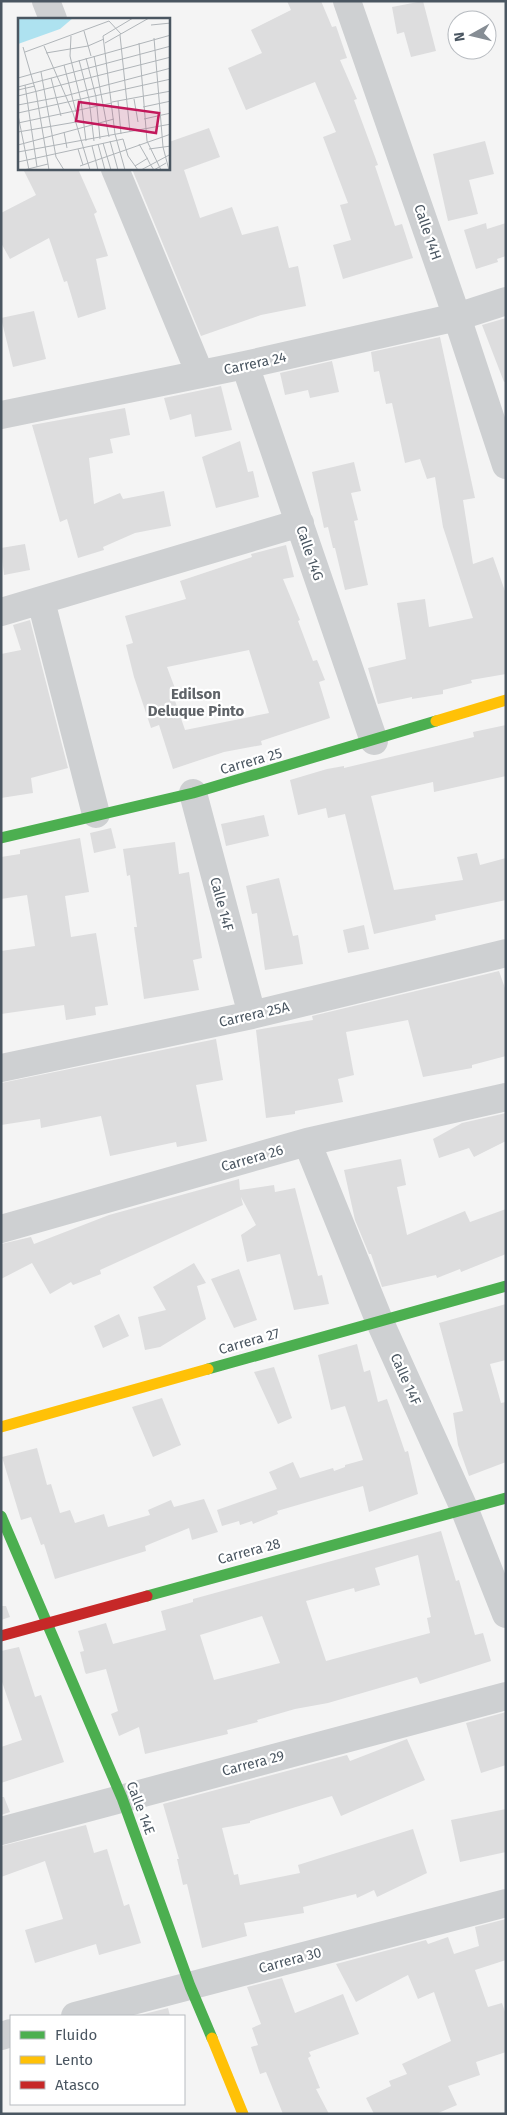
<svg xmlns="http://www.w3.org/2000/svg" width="507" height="2115" font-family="'Fira Sans',sans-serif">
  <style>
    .building { fill: #ddddde; fill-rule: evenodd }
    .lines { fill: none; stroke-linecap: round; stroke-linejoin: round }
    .street { stroke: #ced0d2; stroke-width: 28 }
    .fast { stroke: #4caf50; stroke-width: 11 }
    .slow { stroke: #ffc107; stroke-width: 11 }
    .jam { stroke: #c62828; stroke-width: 11 }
    .labels { text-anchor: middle; stroke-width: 4.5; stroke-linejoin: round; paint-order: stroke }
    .street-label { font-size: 14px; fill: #4a5661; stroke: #fff }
    .neighbourhood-label { font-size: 15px; font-weight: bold; fill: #5f6368; stroke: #fff }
    .inset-road { fill: none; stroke: #b0b5b9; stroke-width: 1 }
    .view { fill: #c2185b; fill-opacity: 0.15; stroke: #c2185b; stroke-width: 2.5 }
    .inset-edge { fill: none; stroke: #4a5661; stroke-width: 2.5 }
  </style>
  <rect width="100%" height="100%" fill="#f4f4f4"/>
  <!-- building -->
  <path class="building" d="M287 1H321L332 27 336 26 347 58 340 60 357 99 354 100 378 165 375 166 395 226 402 224 413 258 343 279 333 245 351 240 340 205 348 203 323 137 336 132 315 82 246 110 228 68 262 53 251 30 291 10Z
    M423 1 436 51 411 57 404 32 397 34 392 7Z
    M209 128 220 157 184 170 200 218 232 207 242 235 278 226 289 268 298 266 306 306 261 315 201 336 132 169H169V142Z
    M485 141 494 174 469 180 478 214 448 221 433 154Z
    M23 169H78L97 212 94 214 108 256 96 259 106 309 78 318 67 281 64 282 49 238 10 259 1 243V213L36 195Z
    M486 223 487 229 506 223V256L497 259 498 262 476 269 464 230Z
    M34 311 46 359 13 367 1 318Z
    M506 318V381L504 382 482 325Z
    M440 337 475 498 463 500 473 564 493 557 506 594V674L471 680 472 683 443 690V694L412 699V697L378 704 368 668 406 659 397 603 425 599 429 627 473 618 443 527 435 477 427 479 420 459 405 463 392 403 386 404 379 371 374 372 371 352Z
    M332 361 339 392 310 398 308 390 285 395 280 373Z
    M221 386 232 430 195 437 191 414 170 420 164 398Z
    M125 408 130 435 110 439 113 453 89 458 94 504 120 493 123 499 164 491 171 526 135 533 103 547 104 550 78 558 67 519 60 522 32 425Z
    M240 441 248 472 253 471 259 497 216 508 202 457Z
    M354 462 361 491 351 493 358 520 354 521 368 585 345 590 335 548H333L328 527 324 528 312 472Z
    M25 544 30 570 4 575 1 548Z
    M286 545 294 577 283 579 300 620 298 621 313 661 317 660 325 680 319 682 330 718 261 741 262 745 224 752 173 769 159 725 151 728 134 677 126 645 133 643 125 616 186 599 180 581 252 557 251 554ZM249 650 269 713 185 730 172 692 176 691 167 667Z
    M30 620 68 768 31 778 33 793 1 798V654L21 650 13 625Z
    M506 725V776L434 792 433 782 371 796 394 890 463 880 457 857 477 853 480 865 506 858V900L435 915 436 920 374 934 345 814 328 818 326 808 298 815 290 780 327 769 344 766V768L445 744 474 737 473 732Z
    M264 815 269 836 226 846 221 824Z
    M111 828 116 848 94 853 90 833Z
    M80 838 89 892 65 896 71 937 96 933 108 1005 95 1007 96 1015 66 1020 64 1005 1 1014V951L35 946 27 895 1 899V857L20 854V850Z
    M175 842 179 874 189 872 202 958 193 960 199 990 144 999 134 927H137L130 875 127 876 123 849Z
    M279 878 293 936 298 935 303 964 265 970 257 913 252 914 246 886Z
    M364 925 369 949 348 953 343 930Z
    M499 971 506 991V1056L472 1065V1068L423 1077 408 1020 346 1032 354 1075 338 1079 343 1102 295 1111V1114L266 1118 256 1030 313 1020 312 1016Z
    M216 1039 223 1080 196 1085 207 1141 177 1147 176 1142 110 1156 101 1116 41 1128 40 1119 1 1125V1083Z
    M506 1113V1141L474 1157 469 1148 439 1158 433 1139 462 1123Z
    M401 1159 406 1185 397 1187 407 1235 465 1211 470 1222 506 1209V1254L461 1272 460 1269 437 1278 436 1275 382 1287 371 1254H369L355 1220 344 1170Z
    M239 1179 240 1190 274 1185 275 1192 295 1188 318 1276 322 1275 329 1304 294 1310 280 1254 247 1262 241 1235 256 1225 241 1197 243 1205 100 1270 101 1274 73 1285 71 1282 50 1294 32 1263 1 1279V1244L31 1237 34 1244 109 1215Z
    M194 1263 206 1283 197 1286 206 1319 160 1347 145 1350 138 1317 166 1310 153 1287Z
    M239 1269 257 1320 234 1328 211 1279Z
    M506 1304V1360L490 1364 501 1403 506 1402V1462L469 1476 458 1445 453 1413 463 1411 439 1323Z
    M119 1314 129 1336 103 1348 94 1326Z
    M357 1344 364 1372 370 1370 378 1402 387 1399 405 1452 408 1451 418 1494 369 1512 363 1486 277 1511 278 1514 253 1524 252 1521 240 1525 239 1521 222 1526 217 1510 277 1489 269 1472 293 1462 300 1478 333 1468 334 1471 345 1467V1465L363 1460 345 1406 331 1410 318 1355Z
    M274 1367 292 1418 278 1424 254 1372Z
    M162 1398 181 1445 153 1457 132 1407Z
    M37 1448 47 1485 51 1484 60 1513 70 1510 75 1523 104 1514 108 1527 150 1515 148 1510 171 1500 174 1507 204 1499 218 1532 192 1540 189 1528 145 1546 146 1551 55 1579 44 1544 41 1545 31 1517 21 1520 2 1457Z
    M441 1531 456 1581 459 1580 475 1635 483 1633 491 1661 420 1684 417 1677 328 1703 295 1709 257 1720 258 1722 227 1730 228 1734 145 1754 139 1727 119 1736 111 1714 118 1711 106 1669 86 1674 85 1672 80 1652 84 1651 78 1631 106 1623 113 1644 166 1630 161 1611 193 1602V1599ZM418 1555 431 1617 427 1618 430 1633 326 1661 306 1601 354 1588 355 1592 380 1585 375 1568ZM262 1616 280 1663 214 1680 200 1635Z
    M1 1606H6L10 1617 1 1620Z
    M19 1647 35 1697 41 1695 64 1762 1 1783V1747L22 1740 1 1679V1651Z
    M506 1712V1765L481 1773 466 1723Z
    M407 1739 425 1780 341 1816 332 1796 250 1821V1823L222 1828 234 1875 238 1874 240 1885 300 1873 298 1865 413 1829 427 1873 377 1897 374 1890 357 1898 356 1894 303 1907 304 1913 244 1923 247 1936 202 1948 187 1884 183 1885 177 1859H179L163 1804 347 1755 350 1761Z
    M1 1797H4L10 1812 1 1815Z
    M506 1809V1852L460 1862 451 1820Z
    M86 1825 94 1853 107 1849 124 1906 129 1904 141 1943 99 1955 96 1944 35 1963 25 1930 63 1919 45 1861 1 1877V1846Z
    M506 1919V1960L475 1970 488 2007 502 2003 506 2015V2052L476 2062 480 2075 448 2086 457 2105 436 2114H374L366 2098 391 2086 389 2081 407 2074 402 2064 451 2041 434 1992 418 1999 408 1975 356 2002 336 1964 426 1940 428 1944 448 1937 454 1954 479 1946 475 1927Z
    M282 1978 295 2013 343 1994 359 2034 309 2052 311 2056 308 2058 320 2088 316 2089 329 2114H283L266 2072 260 2074 251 2047 258 2045 252 2028 261 2024 247 1987Z
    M168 2008 170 2016H136Z"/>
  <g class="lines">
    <!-- street -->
    <path class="street" d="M46 1 53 19
      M347 1 457 317 506 465
      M115 169 200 374
      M245 365 374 741
      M1 415 245 365 457 317 506 301
      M41 601 96 814
      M1 612 300 523
      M193 793 252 1015
      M1 1068 252 1015 506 953
      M307 1142 379 1320 464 1508 506 1614
      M1 1229 307 1142 506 1097
      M1 1831 506 1696
      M75 2016 506 1903
      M1 2036 11 2033"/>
    <!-- fast -->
    <path class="fast" d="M1 838 193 793 436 721
      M208 1369 506 1286
      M1 1516 122 1798 190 1986 212 2038
      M147 1596 506 1498"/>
    <!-- slow -->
    <path class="slow" d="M436 721 506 700
      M1 1427 208 1369
      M212 2038 243 2114"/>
    <!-- jam -->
    <path class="jam" d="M1 1636 147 1596"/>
  </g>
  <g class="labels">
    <!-- street labels -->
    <g class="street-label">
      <text transform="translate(428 232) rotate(71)" y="5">Calle 14H</text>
      <text transform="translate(255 363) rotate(-12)" y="5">Carrera 24</text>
      <text transform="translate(310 553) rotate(71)" y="5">Calle 14G</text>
      <text transform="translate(251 761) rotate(-16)" y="5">Carrera 25</text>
      <text transform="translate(222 904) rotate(75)" y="5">Calle 14F</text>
      <text transform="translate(254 1014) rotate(-13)" y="5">Carrera 25A</text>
      <text transform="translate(252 1158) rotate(-16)" y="5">Carrera 26</text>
      <text transform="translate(249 1341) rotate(-16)" y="5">Carrera 27</text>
      <text transform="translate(406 1379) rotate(66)" y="5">Calle 14F</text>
      <text transform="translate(249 1551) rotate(-15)" y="5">Carrera 28</text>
      <text transform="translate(253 1763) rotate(-15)" y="5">Carrera 29</text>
      <text transform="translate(141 1808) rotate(69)" y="5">Calle 14E</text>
      <text transform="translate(290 1960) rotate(-15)" y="5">Carrera 30</text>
    </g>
    <!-- neighbourhood labels -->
    <g class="neighbourhood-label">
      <text x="196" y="699">Edilson<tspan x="196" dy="17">Deluque Pinto</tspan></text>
    </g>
  </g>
  <!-- overview -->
  <g transform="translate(18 18)">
    <rect width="152" height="152" fill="#f4f4f4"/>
    <path d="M0 0H55L42 11 0 26Z" fill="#aee2f0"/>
    <path class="inset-road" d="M91 3 103 16M133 7 153 5M66 13 73 38M102 17 112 114M53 18 52 38 63 83 68 123M136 20 145 129 151 152M87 25 131 0M121 25 129 123 143 152M26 28 55 95 72 152M5 29 18 74 31 152M7 34 91 3M28 35 70 28 86 21M76 38 91 119M68 40 78 79 82 121M61 42 71 81 76 123M46 47 58 94M23 54 38 139 46 152M0 60 153 17M33 60 43 98M7 67 19 149M0 69 153 28M0 72 17 68M0 78 153 39M116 81 120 104M100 83 103 116M94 84 153 73M0 87 47 78 153 50M125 89 153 83M0 95 153 61M0 97 11 152M126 101 153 95M0 105 94 85M0 114 58 104M46 114 49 130M92 123 100 152M85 125 93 152M80 126 87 152M121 126 129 140 132 146 136 152 148 145M0 127 96 101M74 128 80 152M60 131 65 147M131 131 153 128M0 134 153 106M0 144 105 121 110 138 120 152M62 148 153 116M117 148 130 140M6 152 30 146M107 152 97 116 85 18 115 0M123 152 153 136"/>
    <path class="view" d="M61 84 141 95 138 115 58 103Z"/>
    <rect width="152" height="152" class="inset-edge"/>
  </g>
  <!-- border -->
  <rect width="507" height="2115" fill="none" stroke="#4a5661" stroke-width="5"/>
  <!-- legend -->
  <rect x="10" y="2015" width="175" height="90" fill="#ffffff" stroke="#b7bbc0"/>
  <rect x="20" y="2031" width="25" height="8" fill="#4caf50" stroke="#b7bbc0"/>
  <text x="55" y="2040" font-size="15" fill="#4a5661">Fluido</text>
  <rect x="20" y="2056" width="25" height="8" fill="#ffc107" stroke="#b7bbc0"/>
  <text x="55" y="2065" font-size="15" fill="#4a5661">Lento</text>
  <rect x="20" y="2081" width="25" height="8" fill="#c62828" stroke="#b7bbc0"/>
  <text x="55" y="2090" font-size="15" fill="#4a5661">Atasco</text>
  <!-- north arrow -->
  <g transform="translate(472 35) rotate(262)"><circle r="24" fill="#ffffff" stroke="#b7bbc0"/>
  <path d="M0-4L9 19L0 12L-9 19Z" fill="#868d94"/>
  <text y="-8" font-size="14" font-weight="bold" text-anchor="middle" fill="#4a5661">N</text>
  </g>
</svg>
